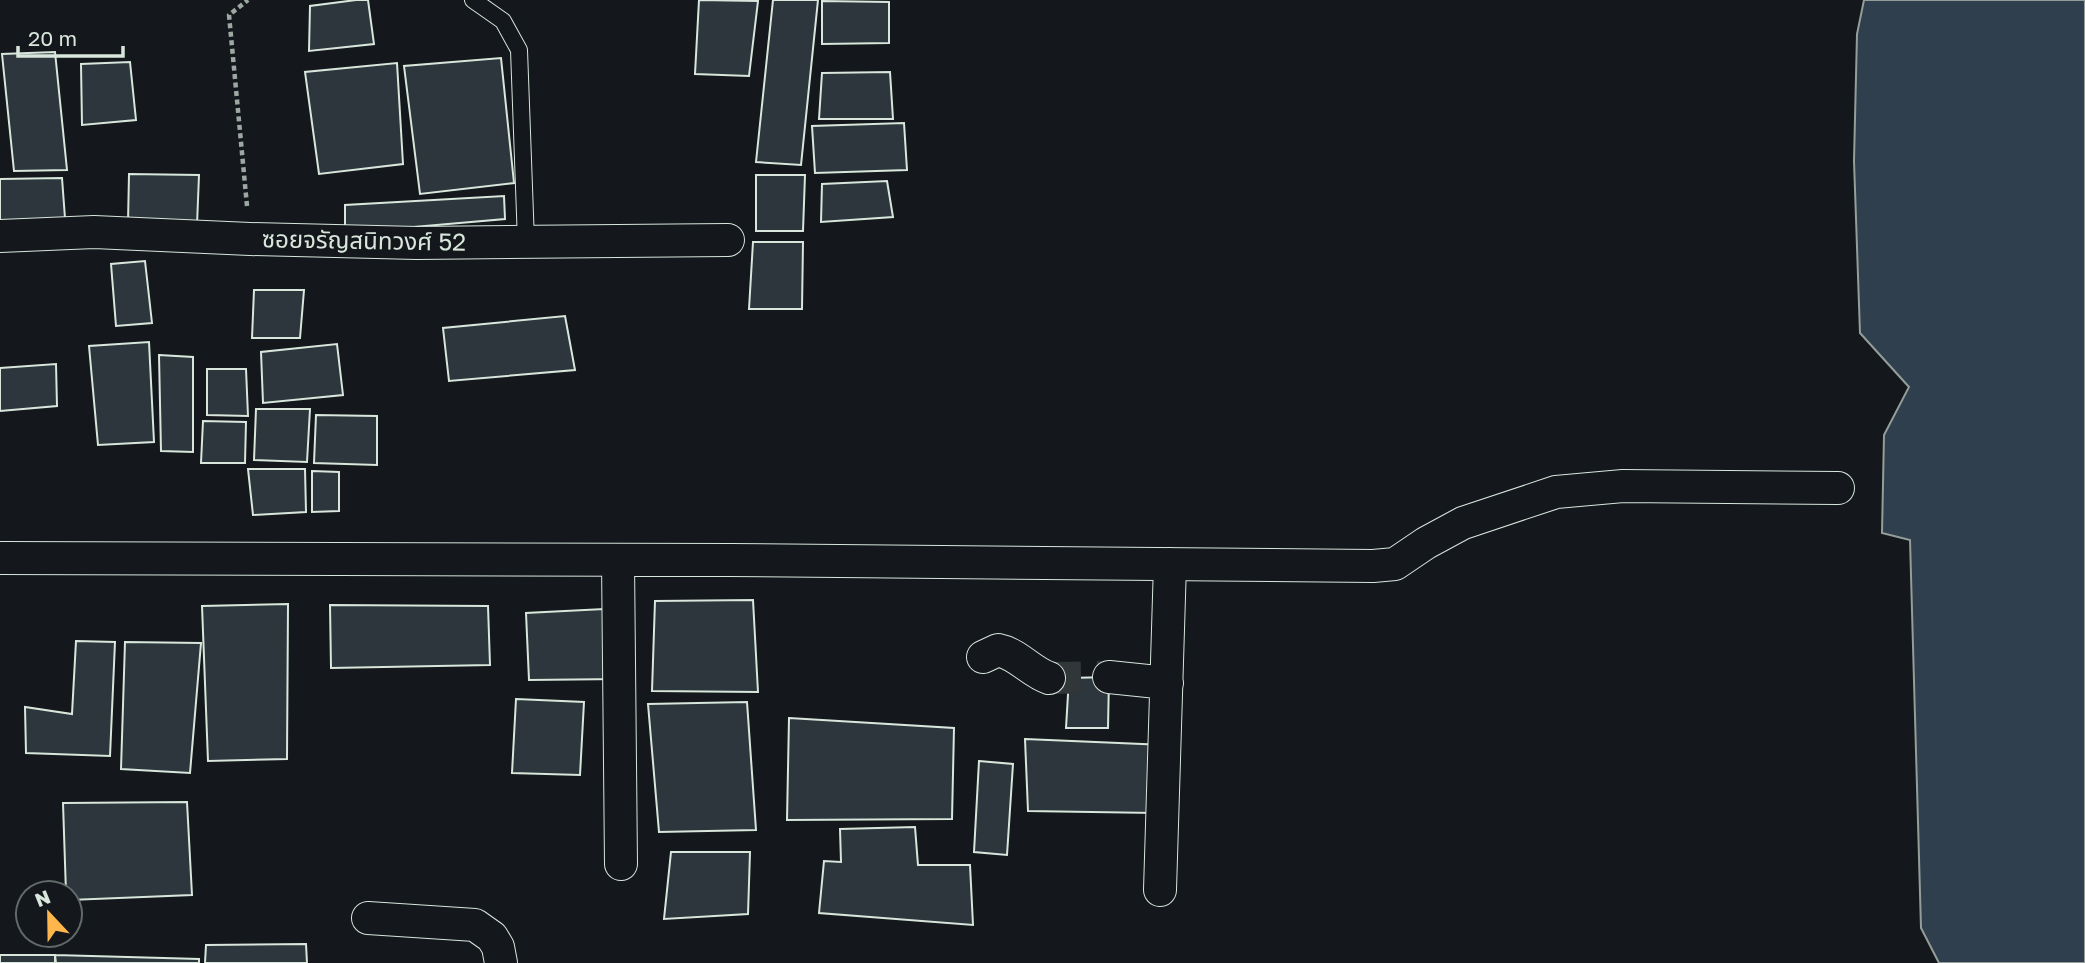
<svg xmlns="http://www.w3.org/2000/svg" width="2085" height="963" font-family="'Golos Text','Noto Sans Thai',sans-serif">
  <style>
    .water { fill: #2f3f4d; stroke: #939e99; stroke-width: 2 }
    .building { fill: #2c363c; stroke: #d8e6dc; stroke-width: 2 }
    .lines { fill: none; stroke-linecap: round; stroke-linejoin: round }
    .minor-tunnel { stroke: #313739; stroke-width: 32; stroke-dasharray: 32 16; stroke-linecap: butt }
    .service-casing { stroke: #d8e6dc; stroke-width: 18 }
    .minor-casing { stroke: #d8e6dc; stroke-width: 34 }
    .path { stroke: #9da8a2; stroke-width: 4.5; stroke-dasharray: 5 3.5; stroke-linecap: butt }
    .service { stroke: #14181c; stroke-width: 16 }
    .minor { stroke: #14181c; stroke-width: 32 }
    .labels { text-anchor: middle; stroke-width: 5; stroke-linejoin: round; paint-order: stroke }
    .street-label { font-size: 24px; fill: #d8e6dc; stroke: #14181c }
  </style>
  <rect width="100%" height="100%" fill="#14181c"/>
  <!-- water -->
  <path class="water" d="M1864 0H2085V963H1939L1921 928 1910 540 1882 533 1884 435 1909 387 1860 333 1854 161 1857 34Z"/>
  <!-- building -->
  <path class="building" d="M356 0H368L374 44 309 51 310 6Z
    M699 0 758 1 749 76 695 74Z
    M773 0H818L801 165 756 162Z
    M822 1 889 2V43L822 44Z
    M55 52 67 170 14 171 2 54Z
    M501 58 514 183 420 194 404 66Z
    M130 62 136 120 82 125 81 64Z
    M397 63 403 164 319 174 305 72Z
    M890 72 893 119H819L822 73Z
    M904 123 907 170 815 173 812 126Z
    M129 174 199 175 197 225 128 223Z
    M756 175H805L803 231H756Z
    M62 178 65 218 0 221V179Z
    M887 181 893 217 821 222 822 184Z
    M504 196 505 219 345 233V205Z
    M753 242H803L802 309H749Z
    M145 261 152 323 116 326 111 264Z
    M254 290H304L300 338H252Z
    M565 316 575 370 449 381 443 328Z
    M149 342 154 442 98 445 89 346Z
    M337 344 343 395 263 403 261 352Z
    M159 355 193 357V452L161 451Z
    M56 364 57 406 0 411V368Z
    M207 369H246L248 416 207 415Z
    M256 409H310L307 462 254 460Z
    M316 415 377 416V465L314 463Z
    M203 421 246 422 245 463H201Z
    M248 469H305L306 512 253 515Z
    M312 471 339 472V511L312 512Z
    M753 600 758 692 652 691 655 601Z
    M288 604 287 759 208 761 202 606Z
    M330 605 488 606 490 665 331 668Z
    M604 609 619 679 529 680 526 613Z
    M76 641 115 642 110 756 26 753 25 707 72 714Z
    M125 642 201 643 190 773 121 769Z
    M1109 677 1108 728H1066L1069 678Z
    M516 699 584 702 580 775 512 773Z
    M747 702 756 830 659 832 648 704Z
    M789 718 954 728 952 819 787 820Z
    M1025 739 1165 745 1155 813 1028 811Z
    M979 761 1013 764 1007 855 974 852Z
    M187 802 192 895 70 900V893H66L63 803Z
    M915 827 918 865H970L973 925 819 913 824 861 841 862 840 829Z
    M671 852H750L748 914 664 919Z
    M306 944 307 963H205L206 945Z
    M0 955H55V963H0Z
    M55 955 199 959V963H56Z"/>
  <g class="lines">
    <!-- minor-tunnel -->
    <path class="minor-tunnel" d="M1049 678 1109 677"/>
    <defs>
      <path id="service" d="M473 0 503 21 519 50 526 242"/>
      <path id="minor" d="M0 236 94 232 250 239 417 243 728 240
        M0 558 730 560 1373 566 1395 564 1426 543 1463 523 1556 492 1623 486 1838 488
        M618 561 621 864
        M983 657 998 650C1018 654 1031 672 1049 678
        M1109 677 1167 683
        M1160 890 1170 564
        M368 918 475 925 492 937 498 947 501 963"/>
    </defs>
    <!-- service casing -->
    <use href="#service" class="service-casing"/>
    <!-- minor casing -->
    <use href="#minor" class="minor-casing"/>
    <!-- path -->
    <path class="path" d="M247 206 229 15 248 0"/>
    <!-- service -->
    <use href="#service" class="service"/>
    <!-- minor -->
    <use href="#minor" class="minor"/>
  </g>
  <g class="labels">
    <!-- street labels -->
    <g class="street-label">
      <text transform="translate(364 241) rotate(1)" y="8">ซอยจรัญสนิทวงศ์ 52</text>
    </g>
  </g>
  <!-- north arrow -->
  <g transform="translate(49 914) rotate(338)"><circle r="33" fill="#14181c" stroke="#626a69" stroke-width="2"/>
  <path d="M0-5L12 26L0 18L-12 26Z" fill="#ffb74d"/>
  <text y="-10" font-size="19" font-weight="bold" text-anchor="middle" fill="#d8e6dc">N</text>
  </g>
  <!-- scale -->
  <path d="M18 46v10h105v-10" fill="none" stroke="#d8e6dc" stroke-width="3.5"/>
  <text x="28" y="46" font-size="21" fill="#d8e6dc" stroke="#14181c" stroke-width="5" paint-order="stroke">20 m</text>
</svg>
